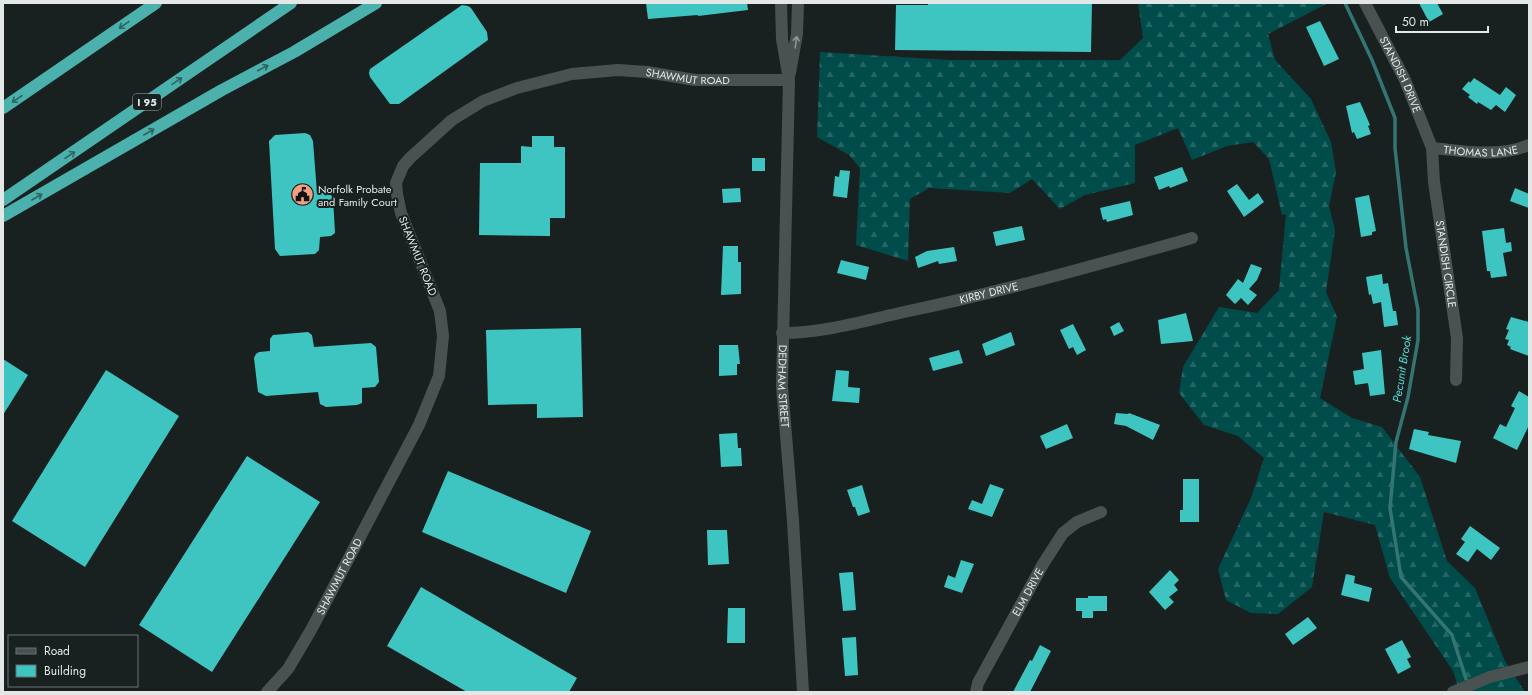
<svg xmlns="http://www.w3.org/2000/svg" width="1532" height="695" font-family="Jost,sans-serif">
  <style>
    .forest { fill: url(#forest-firs) }
    .lines { fill: none; stroke-linecap: round; stroke-linejoin: round }
    .stream { stroke: #327573; stroke-width: 3.5 }
    .building { fill: #3fc5c1 }
    .street { stroke: #495251; stroke-width: 12 }
    .secondary { stroke: #495251; stroke-width: 12 }
    .highway { stroke: #4bb1ad; stroke-width: 12 }
    .oneway { stroke: #30625f }
    .oneway2 { stroke: #8e9694 }
    .labels { text-anchor: middle; stroke-width: 4; stroke-linejoin: round; paint-order: stroke }
    .shield { fill: #192120; stroke: #a6acab; stroke-width: 1 }
    .shield-label { font-size: 10px; font-weight: bold; fill: #e3e8e7 }
    .street-label { font-size: 11px; fill: #e3e8e7; stroke: #192120 }
    .poi-label { font-size: 11px; fill: #e3e8e7; stroke: #192120; text-anchor: start }
    .water-label { font-size: 12px; font-style: italic; fill: #52d6d2; stroke: #192120 }
  </style>
  <defs>
    <pattern id="forest-firs" width="22" height="20" patternUnits="userSpaceOnUse"><rect width="22" height="20" fill="#004c4a"/><path d="M5 1l3.5 6h-7zM16 11l3.5 6h-7z" fill="#256664"/></pattern>
  </defs>
  <rect width="100%" height="100%" fill="#192120"/>
  <!-- forest -->
  <path class="forest" d="M1138 3H1328L1268 34 1275 60 1311 99 1331 142 1336 172 1329 206 1335 230 1326 292 1337 317 1320 398 1352 418 1382 427 1420 477 1447 561 1475 588 1505 661 1525 692H1460L1453 671 1390 578 1375 525 1324 512 1312 587 1278 614 1251 613 1226 600 1218 569 1251 498 1264 458 1238 436 1204 425 1179 393 1183 367 1219 307 1257 313 1279 290 1286 214 1282 215 1269 159 1253 142 1227 146 1192 160 1178 128 1135 145V183L1085 195 1060 209 1032 179 1010 193 929 188 910 199 908 261 856 245 860 168 849 155 817 137 820 52 950 60H1120L1143 38Z"/>
  <g class="lines">
    <!-- stream -->
    <path class="stream" d="M1345 3 1372 60 1395 118V148L1406 248 1418 310V340L1408 397 1396 442 1390 508 1401 577 1452 635 1466 679"/>
  </g>
  <!-- building -->
  <path class="building" d="M646 3H747L748 10 698 16V15L648 19Z
    M928 3H1092L1091 52 895 50 896 5H928Z
    M1419 3H1437L1443 14 1429 22Z
    M462 5 468 6 471 8 487 32 488 40 399 104H390L370 77 369 73 370 69Z
    M1320 21 1339 59 1324 66 1306 27Z
    M1474 78 1500 95 1506 87 1516 95 1505 112 1496 105 1491 110 1478 102 1477 104 1468 97 1470 95 1462 89 1469 81 1470 83Z
    M1360 102 1370 125 1368 126 1371 134 1357 139 1354 132 1352 133 1346 106Z
    M305 133 310 135 313 141 317 193 327 192 333 197 335 233 331 236 320 237 319 250 315 254 280 256 275 249 269 141 275 135Z
    M532 136H554V147H565V218H550V236L479 235 480 163H521V146L532 147Z
    M752 158H765V171H752Z
    M1182 167 1188 181 1170 188 1169 186 1159 190 1154 177Z
    M840 170 850 171 847 198 833 196 835 176 839 177Z
    M1237 184 1249 200 1258 193 1264 202 1244 217 1227 191Z
    M740 188 741 202 723 203 722 189Z
    M1515 188 1529 194V208L1510 201Z
    M1369 195 1376 231 1372 232V235L1361 237 1355 198Z
    M1130 201 1133 215 1107 222 1106 219 1103 220 1100 208Z
    M1022 226 1025 240 996 246 993 232Z
    M1504 228 1506 243 1511 242 1512 251 1503 253 1507 276 1491 278 1490 271H1487L1482 231Z
    M723 246H738V262H741V294L721 295Z
    M954 247 957 261 939 264 938 261 918 268 915 257 927 251Z
    M841 260 869 267 866 280 837 273Z
    M1251 264 1262 268 1257 280 1249 289 1257 295 1248 305 1241 298 1235 304 1226 295 1238 279 1243 283Z
    M1382 274 1383 284 1388 283 1393 311H1396L1398 325 1384 327 1381 302 1373 304 1371 294 1369 295 1366 277Z
    M1186 313 1193 341 1161 344 1158 320Z
    M1511 317 1529 322V356L1510 349 1511 347 1507 345 1509 340 1505 339 1509 330 1506 329Z
    M1119 322 1124 331 1114 336 1110 327Z
    M1073 324 1086 350 1077 355 1073 347 1069 349 1060 330Z
    M581 328 583 417 537 418V404L488 405 486 330Z
    M308 332 312 335 314 347 371 343 376 347 379 382 375 387 362 388V403L357 405 326 407 320 404 318 392 266 396 258 392 254 358 256 354 259 352 270 351V339L273 335Z
    M1011 332 1015 345 986 356 982 344Z
    M719 345H738L740 364H737V375L719 376Z
    M959 350 963 363 933 371 929 358Z
    M1381 350 1385 394 1370 396 1368 383 1355 385 1353 371 1364 369 1362 353Z
    M3 359 28 375 3 415Z
    M106 370 179 416 85 567 12 521Z
    M836 370 849 371 848 387 860 388 859 403 832 401Z
    M1519 391 1529 397V425L1517 450 1493 438 1500 424 1506 427 1515 408 1511 406Z
    M1116 413 1128 414 1129 413 1160 425 1153 440 1126 426 1114 424Z
    M1067 424 1073 438 1046 449 1040 436Z
    M1414 429 1429 432 1428 435 1461 441 1456 463 1409 449Z
    M737 433 738 448H741L742 466 721 467 719 434Z
    M247 456 320 502 212 672 139 625Z
    M448 471 591 531 566 593 422 532Z
    M1183 479H1199V522H1180V510H1183Z
    M990 484 1004 489 992 517 968 509 972 500 982 504Z
    M862 485 870 512 858 516 855 507H853L847 490Z
    M1470 526 1500 548 1491 560 1477 549 1468 562 1456 554 1465 542 1461 539Z
    M707 530H727L729 564 708 565Z
    M961 560 974 564 962 593 944 587 948 575 955 578Z
    M1170 570 1179 580 1174 585 1178 590 1169 597 1174 602 1165 610 1149 592Z
    M853 572 856 610 843 611 839 573Z
    M1346 574 1355 576 1354 583 1372 588 1369 602 1341 595Z
    M421 587 577 678 569 692H467L387 646Z
    M1088 596H1107V611H1093V618H1082V611H1076V598H1088Z
    M728 608H745V643H727Z
    M1308 617 1317 628 1293 645 1285 634Z
    M856 637 858 675 845 676 842 638Z
    M1402 640 1411 657 1407 659 1411 667 1398 674 1385 649Z
    M1040 645 1051 651 1030 692H1013L1030 660 1032 661Z"/>
  <g class="lines">
    <!-- street -->
    <g class="street">
      <path id="s1" d="M1365 3 1405 80 1432 148 1434 182 1457 338 1456 380"/>
      <path id="s2" d="M1432 148C1464 151 1498 158 1529 145"/>
      <path id="s3" d="M782 333C823 333 864 321 904 312 1001 292 1096 265 1192 238"/>
      <path id="s4" d="M267 692 288 669 311 630 419 425 439 376 443 336 440 311 401 213 397 194 396 183 403 166 410 158 452 120 483 101 517 88 572 74 618 70 647 72 695 80H789"/>
      <path id="s5" d="M976 692 978 683 1043 564 1063 533 1077 522 1101 512"/>
    </g>
    <!-- secondary -->
    <g class="secondary">
      <path id="s6" d="M781 3 782 39 789 80 782 386 793 521 803 692"/>
      <path d="M790 73 797 34 798 3"/>
      <path d="M1453 692 1490 677 1529 667"/>
    </g>
    <!-- highway -->
    <path class="highway" d="M3 108 156 3
      M3 200 291 3
      M3 216 222 90 294 52 376 3"/>
  </g>
  <!-- one-way arrows -->
  <defs><path id="oneway-shaft" d="M-6 0H5M1.5-3L5.5 0L1.5 3" fill="none" stroke-width="1.6" stroke-linecap="round" stroke-linejoin="round"/></defs>
  <g class="oneway">
    <use href="#oneway-shaft" transform="translate(124 25) rotate(145)"/>
    <use href="#oneway-shaft" transform="translate(263 68) rotate(-28)"/>
    <use href="#oneway-shaft" transform="translate(177 81) rotate(-34)"/>
    <use href="#oneway-shaft" transform="translate(17 99) rotate(146)"/>
    <use href="#oneway-shaft" transform="translate(149 132) rotate(-30)"/>
    <use href="#oneway-shaft" transform="translate(70 155) rotate(-34)"/>
    <use href="#oneway-shaft" transform="translate(37 197) rotate(-30)"/>
  </g>
  <use class="oneway2" href="#oneway-shaft" transform="translate(796 42) rotate(-82)"/>
  <!-- icons -->
  <defs>
    <symbol id="civic-disc" viewBox="-11 -11 22 22"><circle r="9.5" fill="#f2a080" stroke="#192120"/><path d="M-.6-6.5H3V-4.5H.6V-3L4-1V1h2V6H-6V1h2V-1L-.6-3ZM-1.2 2.5V6h2.4V2.5Z" fill="#111"/></symbol>
  </defs>
  <g fill-rule="evenodd">
    <use href="#civic-disc" x="290" y="182" width="25" height="25"/>
  </g>
  <g class="labels">
    <!-- shield labels -->
    <rect class="shield" x="133" y="94" width="28" height="16" rx="3"/>
    <g class="shield-label">
      <text x="147" y="106">I 95</text>
    </g>
    <!-- street labels -->
    <g class="street-label">
      <text dy="4" stroke="none"><textPath href="#s1" startOffset="80">STANDISH DRIVE</textPath></text>
      <text dy="4" stroke="none"><textPath href="#s4" startOffset="894">SHAWMUT ROAD</textPath></text>
      <text dy="4" stroke="none"><textPath href="#s2" startOffset="49">THOMAS LANE</textPath></text>
      <text transform="translate(418 256) rotate(68)" y="4">SHAWMUT ROAD</text>
      <text dy="4" stroke="none"><textPath href="#s1" startOffset="277">STANDISH CIRCLE</textPath></text>
      <text dy="4" stroke="none"><textPath href="#s3" startOffset="211">KIRBY DRIVE</textPath></text>
      <text dy="4" stroke="none"><textPath href="#s6" startOffset="384">DEDHAM STREET</textPath></text>
      <text dy="4" stroke="none"><textPath href="#s4" startOffset="137">SHAWMUT ROAD</textPath></text>
      <text dy="4" stroke="none"><textPath href="#s5" startOffset="113">ELM DRIVE</textPath></text>
    </g>
    <!-- poi labels -->
    <g class="poi-label">
      <text x="318" y="193">Norfolk Probate<tspan x="318" dy="13">and Family Court</tspan></text>
    </g>
    <!-- water labels -->
    <g class="water-label">
      <text transform="translate(1402 369) rotate(-81)" y="4">Pecunit Brook</text>
    </g>
  </g>
  <!-- border -->
  <rect width="1532" height="695" fill="none" stroke="#e3e8e7" stroke-width="8"/>
  <!-- legend -->
  <rect x="8" y="635" width="130" height="52" fill="#192120" stroke="#6a7170"/>
  <rect x="16" y="648" width="20" height="6" fill="#495251" stroke="#6a7170"/>
  <text x="44" y="655" font-size="12" fill="#e3e8e7">Road</text>
  <rect x="16" y="665" width="20" height="12" fill="#3fc5c1" stroke="#6a7170"/>
  <text x="44" y="675" font-size="12" fill="#e3e8e7">Building</text>
  <!-- scale -->
  <path d="M1396 26v6h92v-6" fill="none" stroke="#e3e8e7" stroke-width="2"/>
  <text x="1402" y="26" font-size="12" fill="#e3e8e7" stroke="#192120" stroke-width="3" paint-order="stroke">50 m</text>
</svg>
